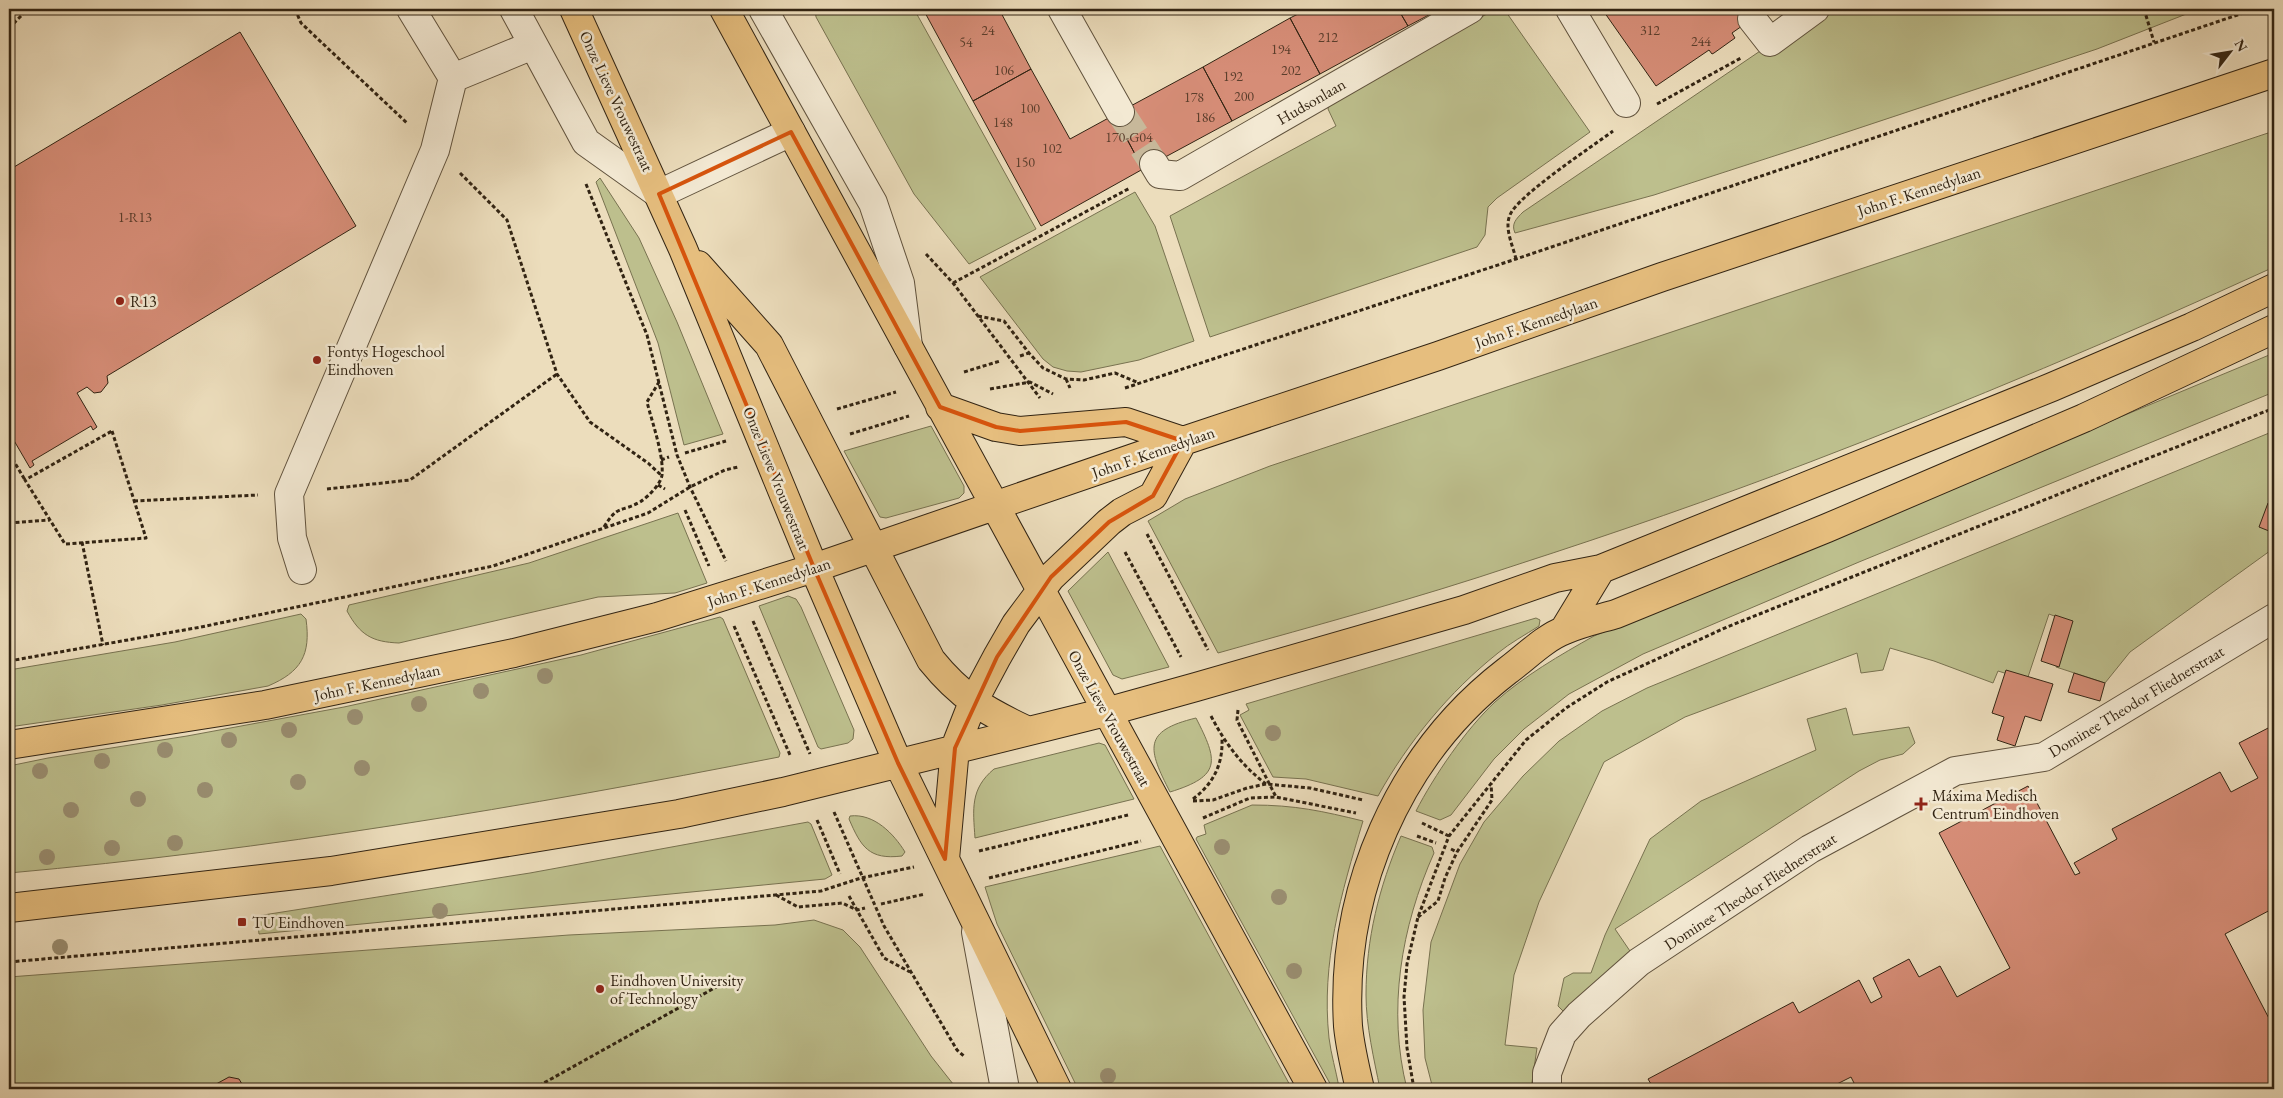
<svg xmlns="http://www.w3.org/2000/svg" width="2283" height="1098" font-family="'EB Garamond',serif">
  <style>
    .green { fill: #bdbf8d; stroke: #787250 }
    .building { fill: #d68d77; stroke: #322413 }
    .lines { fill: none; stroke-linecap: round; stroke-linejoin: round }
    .minor-tunnel { stroke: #c7b89a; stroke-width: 28; stroke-dasharray: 28 14; stroke-linecap: butt }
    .minor-casing { stroke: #60523d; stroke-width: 30 }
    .major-casing { stroke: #322413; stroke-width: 30 }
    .path { stroke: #322413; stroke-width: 3; stroke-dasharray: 4 2.5; stroke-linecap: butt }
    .minor { stroke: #f3e9d3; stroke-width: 28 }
    .major { stroke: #e6be7e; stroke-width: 28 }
    .tree { fill: #998d70 }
    .marked { fill: none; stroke: #d6540d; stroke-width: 4; stroke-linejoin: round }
    .poi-dot { fill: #8f2418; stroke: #f3e9d3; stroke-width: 2 }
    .labels { text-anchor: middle; stroke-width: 5; stroke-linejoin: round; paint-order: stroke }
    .number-label { font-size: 14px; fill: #5b3e2c }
    .street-label { font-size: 16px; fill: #322413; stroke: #f3e9d3 }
    .poi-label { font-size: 16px; fill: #322413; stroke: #f3e9d3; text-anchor: start }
  </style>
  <rect width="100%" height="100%" fill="#ecddbc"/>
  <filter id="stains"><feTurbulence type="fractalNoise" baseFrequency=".004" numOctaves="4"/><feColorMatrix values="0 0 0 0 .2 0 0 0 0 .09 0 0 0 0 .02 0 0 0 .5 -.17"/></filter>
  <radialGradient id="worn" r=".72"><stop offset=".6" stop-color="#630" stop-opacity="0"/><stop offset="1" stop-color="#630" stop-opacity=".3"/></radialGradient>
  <!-- green -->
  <path class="green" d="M815 9H914L1036 229 969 264 914 194 816 17Z
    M1496 9H1504L1590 132 1497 198 1488 207 1485 235 1477 247 1210 337 1170 216 1336 126 1328 109 1331 99Z
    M1822 9H2199L2097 49 1805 146 1654 195 1515 233C1511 224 1516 219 1523 212Z
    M2274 131V267C2121 337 1967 402 1810 462 1713 499 1615 533 1516 565 1418 598 1317 625 1218 653L1148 521 1185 499 1270 466Z
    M600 178 639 238 677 322 723 434 684 445 658 343 596 182Z
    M1135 192 1155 226 1194 341 1139 360 1081 372 1067 371 1053 367 1043 359 980 277Z
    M2274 353V392L1859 562 1643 654 1569 694 1524 729 1494 759 1451 815 1440 820 1416 811C1434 776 1466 729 1495 702 1524 676 1560 655 1594 636Z
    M931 426 964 486V493L959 498 886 518 880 517 844 451Z
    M2274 431V548L2130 652 2105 683 2056 667 2070 622 2049 614 2027 680 1998 671 1993 683 1934 661 1890 648 1883 670 1861 673 1857 653 1685 717 1604 762 1539 902 1514 975 1505 1045 1537 1048 1531 1089H1433L1425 1058 1423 1010 1431 942 1460 864 1484 822 1523 776 1559 741 1602 711 1647 688Z
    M678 513 707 583 675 593 598 597 399 643C372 642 360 635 347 611L349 605 529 563Z
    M1108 552 1169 667 1122 679 1113 675 1068 591Z
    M788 596 796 599 801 607 854 730 853 739 848 743 821 749 818 747 759 606Z
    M301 614 306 619C311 655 301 672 268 686L162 705 9 727V670L175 642Z
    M720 617 723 619 780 753 779 757C524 807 267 850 9 873V766L48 758 187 736 344 707 581 655Z
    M1536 618 1540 620 1539 626C1525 635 1510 643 1498 653 1449 692 1408 742 1378 796L1306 779 1273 777 1240 715 1249 710 1246 704Z
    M1846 708 1853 735 1909 727 1915 743 1903 754 1880 760 1859 771 1615 929 1632 954 1564 1012 1558 1006 1564 978 1573 973H1591L1605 935 1650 839 1701 801 1816 750 1807 719Z
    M1196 718C1218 761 1222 776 1170 792 1148 749 1142 731 1196 718Z
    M1099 743 1105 745 1134 799 975 838C973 809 970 789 994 769Z
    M1252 805C1295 805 1322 811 1363 821 1341 894 1321 962 1329 1038 1331 1054 1336 1071 1339 1087L1333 1089 1196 839 1197 837 1206 834 1204 825Z
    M850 816C874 813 894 834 905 852L902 856C869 860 861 847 849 819Z
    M808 822 811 824 832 875 825 879 259 934 257 916 530 873Z
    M1401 836 1432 847 1434 853C1401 927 1387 1010 1407 1089H1380C1374 1059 1366 1026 1366 995 1366 939 1379 887 1401 836Z
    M1160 846 1292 1089H1078L997 924 985 887Z
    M814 920 843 930 860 947 931 1056 957 1089H9V977L569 935 775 925Z"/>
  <!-- building -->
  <path class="building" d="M923 9H999L1031 69 973 101Z
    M1308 9H1398L1408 26 1320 74 1290 18Z
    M1398 9H1440L1408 26Z
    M1602 9H1745L1752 19 1732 33 1735 38 1714 53 1712 54 1709 50 1656 86Z
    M1290 18 1320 74 1232 121 1203 67Z
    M240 32 356 226 107 376 108 383 101 392 94 393 87 387 77 393 97 427 93 430 91 426 32 461 34 465 30 468 9 432V170Z
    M1203 67 1232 121 1143 169 1114 115Z
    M1031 69 1070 139 1114 115 1143 169 1041 226 973 101Z
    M2268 503 2274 506V533L2259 527Z
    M2055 615 2073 621 2059 667 2041 661Z
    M2006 670 2053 684 2041 721 2025 716 2015 746 1997 740 2004 717 1992 713Z
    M2074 673 2105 683 2100 701 2068 692Z
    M2274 725V908L2225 934 2274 1028V1089H1857L1851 1077 1827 1089H1654L1648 1079 1793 1002 1799 1013 1859 980 1871 1003 1882 997 1873 978 1909 959 1919 977 1940 966 1957 997 2010 968 1939 833 2028 786 2075 875 2080 873 2074 863 2117 839 2112 829 2220 772 2231 792 2258 778 2239 743Z
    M229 1077 239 1079 245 1089H207Z"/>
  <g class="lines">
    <!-- minor-tunnel -->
    <path class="minor-tunnel" d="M1120 112 1154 164"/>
    <defs>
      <path id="minor" d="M514 9 586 142 659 194 791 132
        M763 9 873 203 900 283 908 346
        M1062 9 1120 112
        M1570 9 1626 103
        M1752 19 1770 42 1815 9
        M453 78 533 45
        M1154 164 1160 174 1180 176 1470 9
        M302 570 292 538 289 494 435 150 453 78 411 9
        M976 932 1005 1089
        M1547 1089V1073L1562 1034 1579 1015 1639 962 1810 849 1955 771 2044 757 2274 618"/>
      <path id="major" d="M574 9 683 249 814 568 898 763 1057 1089
        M724 9 1313 1089
        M698 265 769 345 931 660C961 697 984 710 1026 730
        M940 407 996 427 1020 431 1126 422 1183 441
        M1564 630 1601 569
        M9 745 265 705 514 653 657 617 814 568 1183 441 1438 356 1662 277 2274 73
        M945 859 955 748 973 702 997 657 1016 624 1051 577 1109 522 1122 512 1153 496 1183 441
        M9 908 331 871 679 814 783 792 1106 712 1196 687 1464 610 1555 578 1601 569 2052 387 2192 327 2274 288
        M1360 1089C1355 1068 1350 1047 1348 1026 1340 891 1398 755 1507 671 1525 658 1544 638 1565 630 1581 623 1599 619 1616 614L1827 528 2084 418 2274 329"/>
    </defs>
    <!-- minor casing -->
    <use href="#minor" class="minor-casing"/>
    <!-- major casing -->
    <use href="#major" class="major-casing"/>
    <!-- path -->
    <path class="path" d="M295 9 301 23 408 124
      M2144 9 2154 42
      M9 28 28 9
      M1657 104 1741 58
      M460 173 507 220 557 374 590 422 648 463 662 476
      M586 184 647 335 677 455 690 487 726 561
      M926 254 953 283 1040 398
      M1516 259C1513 246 1504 228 1510 215 1517 196 1593 146 1613 131
      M953 283 1130 188
      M978 316 1004 321 1029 353 1043 368 1066 379 1084 380 1115 373 1139 383
      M1020 356 1029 353
      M964 372 1000 361
      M1066 379 1070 388
      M1125 388 1516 259 2255 9
      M990 389 1030 382 1053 394
      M837 409 896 392
      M112 431 146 538 65 544 25 480Z
      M850 434 909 416
      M9 453 25 480
      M685 453 726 441
      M661 460 669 457
      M658 485 665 489
      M327 489 410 480 557 374
      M134 501 258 495
      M685 510 709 566
      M9 523 50 520
      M604 527C618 504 620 513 640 502 648 497 661 484 662 475 664 455 652 422 647 402L659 382
      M1147 534 1208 650
      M82 542 103 645
      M1125 552 1181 657
      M753 621 810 754
      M734 626 790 755
      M9 661 201 627 493 566 648 513 690 487 725 470 738 467
      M1238 710 1237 720 1276 797
      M1211 716C1225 743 1241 765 1266 784
      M1193 799C1213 784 1223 765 1222 739
      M1193 801 1213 800 1247 788 1266 784 1310 788 1363 800
      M834 812 884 926 957 1050 965 1057
      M1203 818 1250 798 1276 797 1356 813
      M817 820 840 874
      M1422 823 1449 836
      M1417 836 1436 843
      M1451 849 1457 852
      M979 851 1128 815
      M989 878 1141 841
      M776 895 798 907 842 903 857 910 865 908
      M849 896 884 958 910 972
      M881 904 925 894
      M1418 917 1438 901 1445 878 1457 852 1492 800 1491 783
      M9 962 821 891 861 878 914 867
      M533 1089 736 976
      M1414 1089 1407 1048 1404 997 1407 964 1418 917 1449 836 1526 740 1566 708 1607 682 1727 627 2274 408"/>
    <!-- minor -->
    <use href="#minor" class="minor"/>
    <!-- major -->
    <use href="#major" class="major"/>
  </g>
  <!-- trees -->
  <g class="tree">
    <circle cx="545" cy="676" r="8"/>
    <circle cx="481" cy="691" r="8"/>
    <circle cx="419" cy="704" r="8"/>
    <circle cx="355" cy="717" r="8"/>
    <circle cx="289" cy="730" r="8"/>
    <circle cx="1273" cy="733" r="8"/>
    <circle cx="229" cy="740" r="8"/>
    <circle cx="165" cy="750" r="8"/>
    <circle cx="102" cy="761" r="8"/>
    <circle cx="362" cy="768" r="8"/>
    <circle cx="40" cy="771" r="8"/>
    <circle cx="298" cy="782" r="8"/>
    <circle cx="205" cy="790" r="8"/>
    <circle cx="138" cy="799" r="8"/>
    <circle cx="71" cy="810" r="8"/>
    <circle cx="175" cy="843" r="8"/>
    <circle cx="1222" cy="847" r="8"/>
    <circle cx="112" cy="848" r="8"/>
    <circle cx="47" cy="857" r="8"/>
    <circle cx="1279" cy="897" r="8"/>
    <circle cx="440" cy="911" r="8"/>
    <circle cx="60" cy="947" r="8"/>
    <circle cx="1294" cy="971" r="8"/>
    <circle cx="1108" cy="1076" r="8"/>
  </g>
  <!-- marked area -->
  <path class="marked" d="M791 132 940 407 996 427 1020 431 1126 422 1183 441 1153 496 1109 522 1051 577 997 657 955 748 945 859 898 763 814 568 659 194Z"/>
  <!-- markers -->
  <g class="poi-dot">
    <circle cx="120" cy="301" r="5"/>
    <circle cx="317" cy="360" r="5"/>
    <path d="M1918.5 796.5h5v5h5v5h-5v5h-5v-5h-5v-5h5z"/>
    <rect x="237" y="917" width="10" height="10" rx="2.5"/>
    <circle cx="600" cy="989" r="5"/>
  </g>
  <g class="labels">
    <!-- number labels -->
    <g class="number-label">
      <text x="988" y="35">24</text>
      <text x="1650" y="35">312</text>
      <text x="1328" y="42">212</text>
      <text x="1701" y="46">244</text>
      <text x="966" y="47">54</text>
      <text x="1281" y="54">194</text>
      <text x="1004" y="75">106</text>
      <text x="1291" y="75">202</text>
      <text x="1233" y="81">192</text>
      <text x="1244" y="101">200</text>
      <text x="1194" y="102">178</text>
      <text x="1030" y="113">100</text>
      <text x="1205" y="122">186</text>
      <text x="1003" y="127">148</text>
      <text x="1129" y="142">170-G04</text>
      <text x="1052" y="153">102</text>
      <text x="1025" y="167">150</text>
      <text x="135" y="222">1-R13</text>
    </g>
    <!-- street labels -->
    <g class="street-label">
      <text transform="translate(617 101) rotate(65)" y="6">Onze Lieve Vrouwestraat</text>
      <text transform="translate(1311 101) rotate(-30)" y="6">Hudsonlaan</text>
      <text transform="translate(1919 191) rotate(-18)" y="6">John F. Kennedylaan</text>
      <text transform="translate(1536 322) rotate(-19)" y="6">John F. Kennedylaan</text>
      <text transform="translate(1153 452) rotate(-19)" y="6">John F. Kennedylaan</text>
      <text transform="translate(777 478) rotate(68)" y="6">Onze Lieve Vrouwestraat</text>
      <text transform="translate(769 582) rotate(-18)" y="6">John F. Kennedylaan</text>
      <text transform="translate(377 682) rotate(-12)" y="6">John F. Kennedylaan</text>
      <text transform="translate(2136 701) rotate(-31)" y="6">Dominee Theodor Fliednerstraat</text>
      <text transform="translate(1110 718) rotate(61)" y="6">Onze Lieve Vrouwestraat</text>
      <text transform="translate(1750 891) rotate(-33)" y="6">Dominee Theodor Fliednerstraat</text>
    </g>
    <!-- poi labels -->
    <g class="poi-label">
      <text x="130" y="307">R13</text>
      <text x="327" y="357">Fontys Hogeschool<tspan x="327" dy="18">Eindhoven</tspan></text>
      <text x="1932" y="801">Máxima Medisch<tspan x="1932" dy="18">Centrum Eindhoven</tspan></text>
      <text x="252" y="928">TU Eindhoven</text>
      <text x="610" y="986">Eindhoven University<tspan x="610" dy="18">of Technology</tspan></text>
    </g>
  </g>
  <!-- margin -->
  <rect width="2283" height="1098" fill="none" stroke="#ecddbc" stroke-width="30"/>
  <rect x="10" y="10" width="2263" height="1078" fill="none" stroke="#322413" stroke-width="2.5"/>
  <rect x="15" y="15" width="2253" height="1068" fill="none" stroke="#322413"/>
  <!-- north arrow -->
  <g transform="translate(2230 52) rotate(59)" stroke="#f3e9d3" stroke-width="4" paint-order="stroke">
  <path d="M0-4L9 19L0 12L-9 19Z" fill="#322413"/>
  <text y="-8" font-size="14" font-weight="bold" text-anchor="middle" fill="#322413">N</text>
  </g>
  <rect width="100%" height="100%" filter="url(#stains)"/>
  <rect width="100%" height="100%" fill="url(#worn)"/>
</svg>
